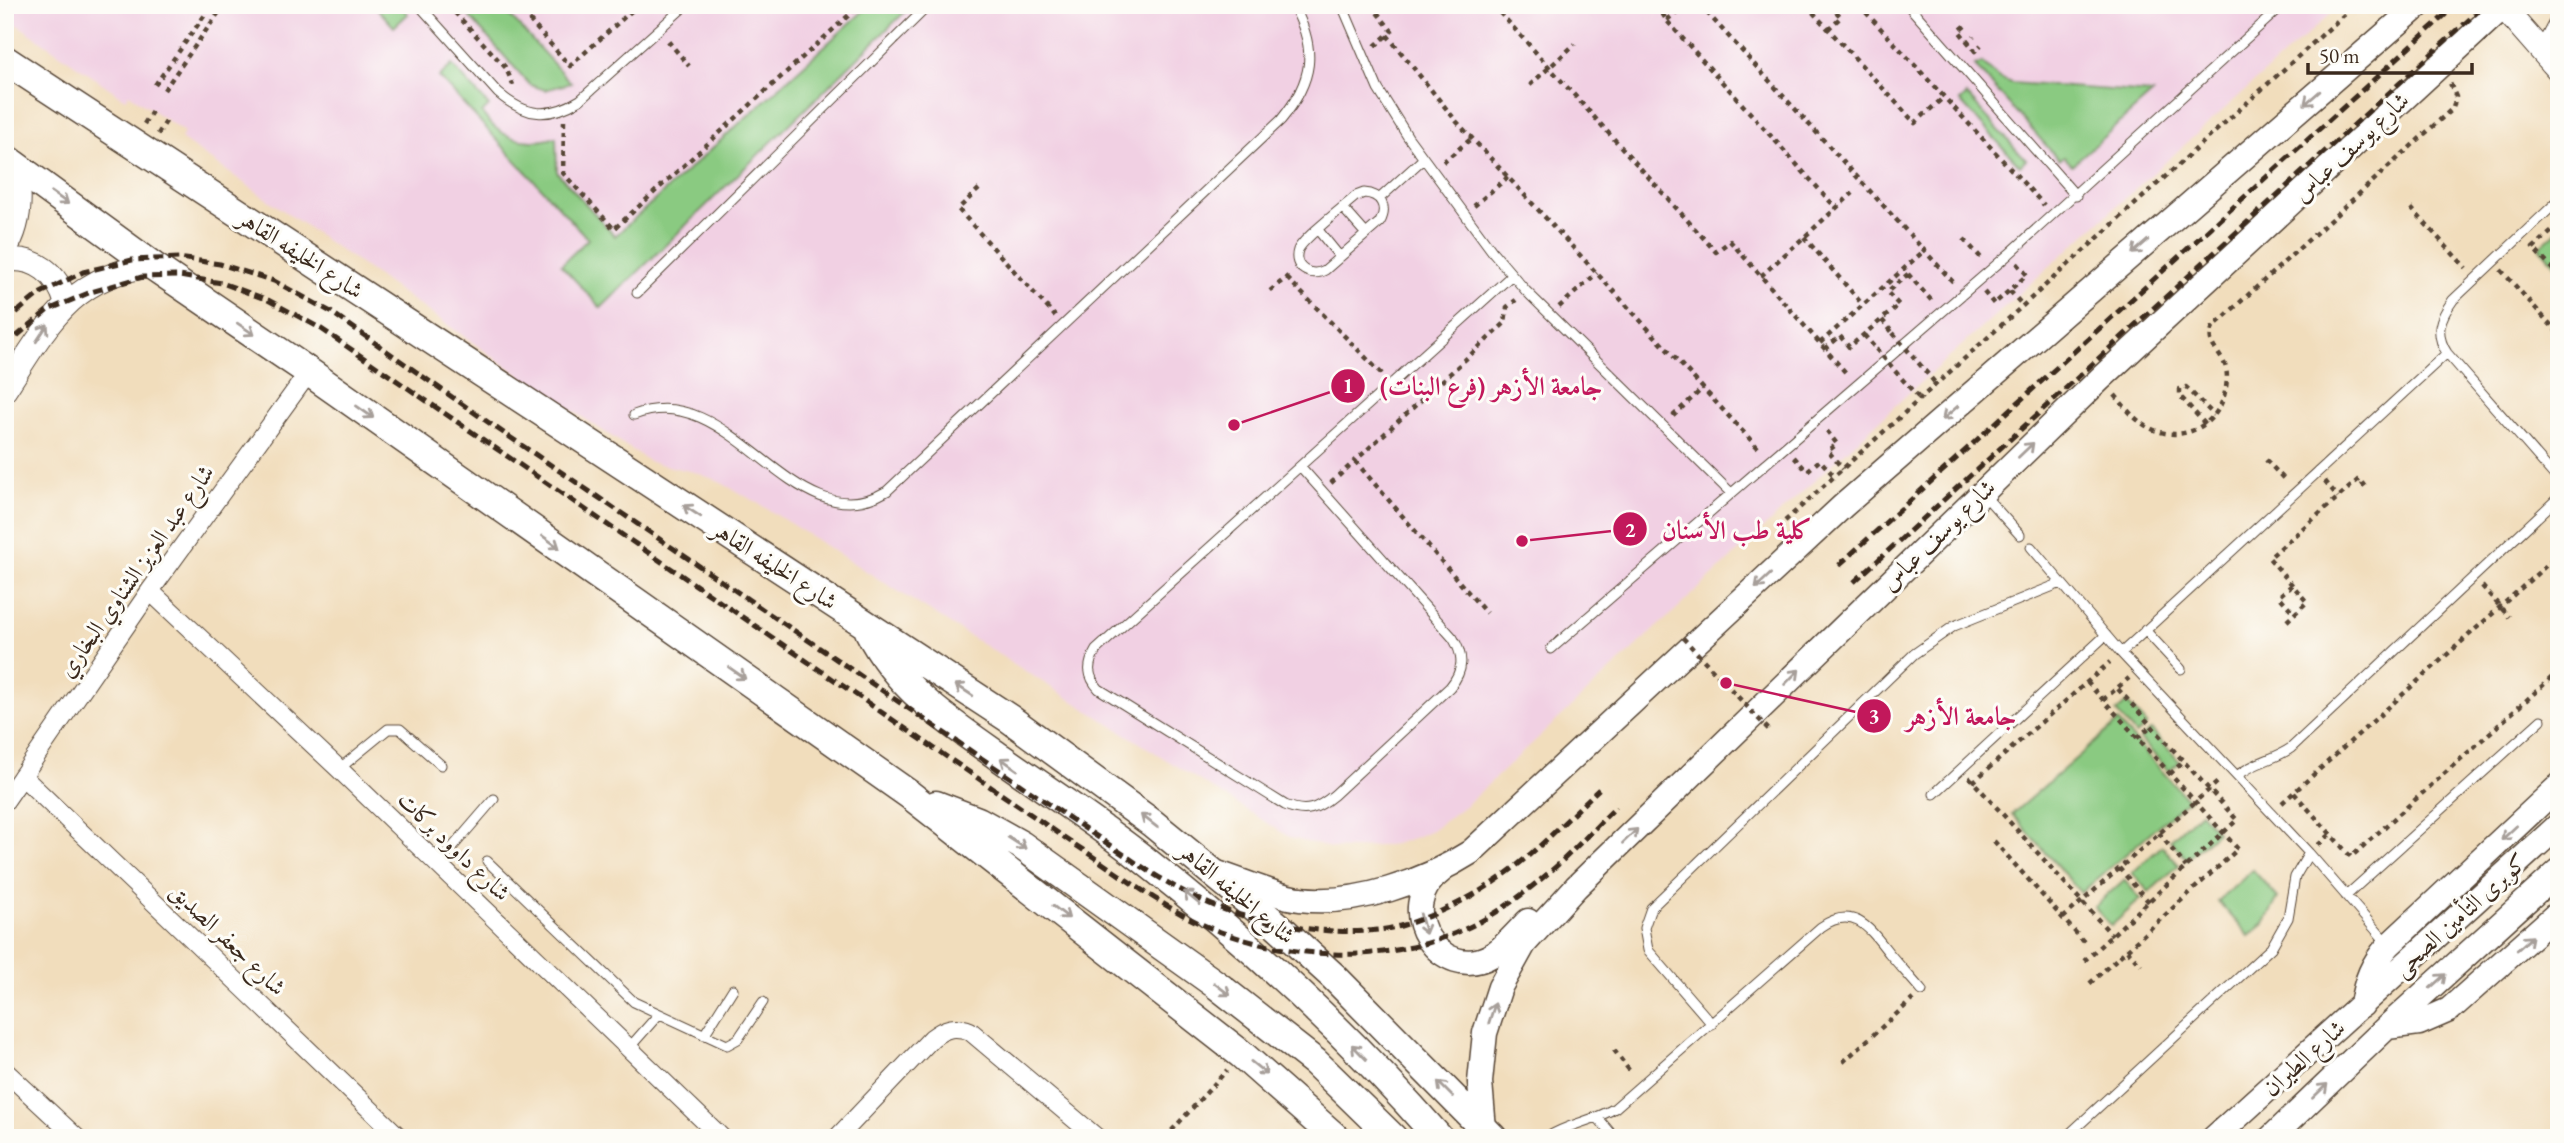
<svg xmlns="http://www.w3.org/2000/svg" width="2564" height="1143" font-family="'EB Garamond',Amiri,serif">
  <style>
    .built { fill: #f1d0e3 }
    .green { fill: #8aca81; stroke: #627a50; stroke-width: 2 }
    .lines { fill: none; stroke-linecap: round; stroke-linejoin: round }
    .service-casing { stroke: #564536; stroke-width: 11 }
    .minor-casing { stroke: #564536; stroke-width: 20 }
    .tertiary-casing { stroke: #564536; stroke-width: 25 }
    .secondary-casing { stroke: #564536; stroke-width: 27 }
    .primary-casing { stroke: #564536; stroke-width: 31 }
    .path { stroke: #564536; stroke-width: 4.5; stroke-dasharray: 5 5; stroke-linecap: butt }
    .service { stroke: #fff; stroke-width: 9 }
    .minor { stroke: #fff; stroke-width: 18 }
    .tertiary { stroke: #fff; stroke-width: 23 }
    .secondary { stroke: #fff; stroke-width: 24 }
    .primary { stroke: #fff; stroke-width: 28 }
    .rail { stroke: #3b2a1e; stroke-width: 5; stroke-dasharray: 10 5; stroke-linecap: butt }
    .path-bridge { stroke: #564536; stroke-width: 4.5; stroke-dasharray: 5 5; stroke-linecap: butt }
    .oneway { stroke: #a79f9a }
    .labels { text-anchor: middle; stroke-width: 6; stroke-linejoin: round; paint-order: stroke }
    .street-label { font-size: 24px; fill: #3b2a1e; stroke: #fdfcf7 }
    .leader { fill: none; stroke: #c2185b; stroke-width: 2.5 }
    .callout-dot { fill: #c2185b; stroke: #fdfcf7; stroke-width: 2.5 }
    .mark-label { font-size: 21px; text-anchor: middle; font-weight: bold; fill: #fff }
    .callout-label { font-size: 26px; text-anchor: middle; font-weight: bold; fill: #c2185b; stroke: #fdfcf7; stroke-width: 6; stroke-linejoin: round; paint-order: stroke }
  </style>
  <rect width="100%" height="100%" fill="#fdfcf7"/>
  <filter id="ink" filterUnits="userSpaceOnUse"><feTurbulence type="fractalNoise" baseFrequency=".0143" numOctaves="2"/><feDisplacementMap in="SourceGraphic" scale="14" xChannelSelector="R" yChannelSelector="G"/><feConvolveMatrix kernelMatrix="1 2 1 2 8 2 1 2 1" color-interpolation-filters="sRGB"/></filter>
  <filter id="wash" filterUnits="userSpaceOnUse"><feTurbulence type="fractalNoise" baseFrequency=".00686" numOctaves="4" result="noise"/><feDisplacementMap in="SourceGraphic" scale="28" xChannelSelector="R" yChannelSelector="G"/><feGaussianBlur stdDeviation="1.57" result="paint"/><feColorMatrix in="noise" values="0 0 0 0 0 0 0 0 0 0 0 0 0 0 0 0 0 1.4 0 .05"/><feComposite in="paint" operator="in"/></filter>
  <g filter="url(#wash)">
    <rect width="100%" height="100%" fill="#f1ddbc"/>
    <!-- built -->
    <path class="built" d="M5 5H2340L1912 390 1466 805 1432 830 1413 838 1394 844 1352 849 1331 848 1291 838 756 502 716 480 694 472 650 462 525 379 181 139 184 132 129 94 125 99 5 16Z"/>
    <!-- green -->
    <path class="green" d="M374 5H400L408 14 394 27Z
      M459 5H500L571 83 545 90 530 85Z
      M870 5H912L601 308 561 265 588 239 439 77 452 65 489 106 482 113C499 138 526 147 556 137L557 172 615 236Z
      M1982 63 1999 78 2012 83 2153 93 2072 165 2064 157 2059 160 1975 66Z
      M1967 95 2026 160 2020 166 1960 101Z
      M2559 229V265L2557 267 2539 247Z
      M2127 703 2147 725 2136 735 2116 712Z
      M2118 722 2188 800 2081 893 2012 814Z
      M2151 730 2180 762 2169 771 2140 739Z
      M2200 812 2217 832 2187 859 2170 840Z
      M2162 846 2179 865 2149 892 2132 873Z
      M2253 870 2278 898 2264 924 2249 936 2218 901Z
      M2124 880 2141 899 2111 926 2094 907Z"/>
  </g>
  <g filter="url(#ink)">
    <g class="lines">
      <defs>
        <path id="service" d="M419 5 498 93C526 117 549 119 580 100L686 5
          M1342 5 1378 89 1408 137 1492 251 1526 291 1731 493
          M1908 5 2076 196
          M1364 193C1381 194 1388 207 1380 222L1325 270C1311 278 1292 268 1298 250 1303 238 1345 206 1356 196Z
          M1380 198 1423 159
          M2559 200 2453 300C2440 318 2434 333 2447 353L2559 481
          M1343 208 1366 234
          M1318 230 1340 257
          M637 293 929 5
          M634 415C732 376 794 546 887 491L1281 120C1313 81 1318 50 1293 5
          M1300 466 1453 638C1464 656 1464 670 1450 687L1334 795C1317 809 1306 814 1285 805L1099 689C1087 676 1087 665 1096 650L1512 275
          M1984 495 2020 535
          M2031 547 2121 653 2309 853 2388 944
          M2145 630 2181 669
          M1551 649 2009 254 2283 5
          M2121 653 2447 353
          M339 769 388 729H400L441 765
          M2237 776C2253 762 2274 760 2291 748L2559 497
          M1934 794 2106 635
          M487 861 634 1002 727 1045 738 1039 763 1002
          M438 864 494 799
          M2346 896 2541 720
          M1712 1024 1648 950 1644 928 1651 908 1914 654 1954 626 2061 583
          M704 1035 733 989
          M629 1048 659 1014
          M1598 1118 1615 1138
          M1546 1138C1568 1123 1593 1122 1615 1108L1821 927C1854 904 1870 929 1889 953 1900 966 1911 978 1922 991
          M2065 1138 2271 948 2288 918 2295 877 2309 853"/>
        <path id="minor" d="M150 591 339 769 722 1138
          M22 776 400 1138
          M5 801 150 591 309 372
          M5 1071 77 1138
          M837 1138 932 1038C945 1028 955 1025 970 1031L1097 1138"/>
        <path id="tertiary" d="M2501 5 2559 71
          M2551 62V42L2559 27
          M5 250C22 223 22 194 15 164
          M5 260C36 256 58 274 66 303
          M5 390C45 329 72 273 153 266"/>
        <path id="secondary" d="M1441 871C1390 908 1441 985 1492 955 1505 947 1517 932 1528 921
          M1217 873C1240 880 1278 897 1300 899 1356 906 1424 882 1471 852L1843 506 2419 5
          M2362 1005C2366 980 2372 964 2389 945L2559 786
          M2387 1027 2419 1023 2449 1010 2559 912
          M1484 1129 1480 1082 1485 1033 1500 987 1524 944 1576 887 2100 379 2505 5
          M2214 1138 2559 825
          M2271 1138 2387 1027 2559 871"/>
        <path id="primary" d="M5 60 1010 719 1152 823 1278 926 1334 977 1493 1138
          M5 158 153 266 309 372 910 795 1241 1054 1336 1138
          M869 631C898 689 949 722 1001 758 1048 791 1097 823 1143 859 1250 943 1349 1035 1439 1138
          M936 805 978 821 1021 845 1218 986 1315 1062 1393 1138"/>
      </defs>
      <!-- service casing -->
      <use href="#service" class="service-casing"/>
      <!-- minor casing -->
      <use href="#minor" class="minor-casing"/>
      <!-- tertiary casing -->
      <use href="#tertiary" class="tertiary-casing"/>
      <!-- secondary casing -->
      <use href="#secondary" class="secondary-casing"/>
      <!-- primary casing -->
      <use href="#primary" class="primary-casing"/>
      <!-- path -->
      <path class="path" d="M140 5 145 7
        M448 5 506 68 513 85
        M516 5 570 66 638 5
        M1371 5 1392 31 1387 35 1457 122 1760 450
        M1493 5 1716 252 1730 241 1847 374
        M1657 5 1667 21 1836 208
        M1700 5 1954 283
        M1806 5 1915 123 1944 97
        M1859 5 2044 205
        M1667 20 1685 5
        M1965 26 1959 31 1975 51 1981 45
        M1828 29 1841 17 1830 5
        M668 41 689 66
        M1966 43 1974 36
        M1375 46 1387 35
        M155 85 212 5
        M1530 85 1575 44
        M164 90 224 5
        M564 121 563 173 614 229 860 5
        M144 124 153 110
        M158 134 167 120
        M1443 162 1472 138
        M979 189 958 209 1055 316
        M1474 206 1508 177
        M2411 208 2466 268
        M2559 225 2533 248 2559 276
        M1804 237 1863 305
        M1964 239 1982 259
        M2501 270 2559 334
        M1908 274 1932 301
        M1761 276 1853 193
        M1287 278 1383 375
        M1270 291 1288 276
        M2010 291 2023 306
        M1984 292 1994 304 2027 275 2017 263
        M1559 307 1597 273
        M1882 320 1893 333
        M1864 335 1876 349
        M1820 343 1925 250
        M1825 349 1840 336 1849 347 1899 305 1887 292 1908 274
        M1912 355 1936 384
        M1895 371 1920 399
        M1407 386 1421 401
        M2115 395C2125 407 2135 421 2150 428 2181 444 2218 426 2225 392 2227 384 2228 373 2225 365 2219 351 2205 343 2213 327L2453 108 2456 97 2450 83
        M1673 416 1703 388
        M2205 424 2180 396V389L2186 387 2214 415
        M1827 431 1837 444 1828 451 1843 469
        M1794 457 1807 471 1820 460 1835 477
        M2266 460 2286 481
        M1355 461 1486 613
        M2325 481 2338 497
        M1331 483 1505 323 1507 307 1516 300
        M1785 521 2355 5
        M2292 585 2279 596 2294 613
        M2482 586 2509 617
        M2287 621 2307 602 2269 558 2359 479 2365 487
        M2087 682 2238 849 2088 985
        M2103 700 2129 678
        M2137 738 2151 726
        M2170 774 2184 761
        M1969 777 2112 935
        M1973 782 2110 662
        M2294 793 2351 857 2559 671
        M2282 803 2559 554
        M2159 833 2186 867
        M1994 841 2084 942
        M2318 845 2331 834
        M2119 868 2149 902
        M2063 918 2220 780
        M2127 950 2141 965
        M2084 961 2237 820 2117 688
        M1614 1050 1632 1074
        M1843 1062 1913 999
        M1165 1138 1227 1070"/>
      <!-- service -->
      <use href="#service" class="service"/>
      <!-- minor -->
      <use href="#minor" class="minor"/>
      <!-- tertiary -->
      <use href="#tertiary" class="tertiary"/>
      <!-- secondary -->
      <use href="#secondary" class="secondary"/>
      <!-- primary -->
      <use href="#primary" class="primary"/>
      <!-- rail -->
      <path class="rail" d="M5 322 39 294 83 272 132 260 179 258 220 264 274 281 331 312 492 425 1087 830C1130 858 1172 890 1220 908 1269 927 1353 940 1404 925 1446 912 1487 890 1521 862 1548 840 1573 813 1599 789
        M5 346 48 310 91 292 142 277 179 276 222 283 268 300 320 328 1077 846C1120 874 1165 910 1213 929 1289 959 1382 965 1458 932 1485 921 1512 903 1535 884 1564 862 1589 833 1616 807
        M1839 565 2456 5
        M1854 582 2485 5"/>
      <!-- path-bridge -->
      <path class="path-bridge" d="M1893 333 1909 352
        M1876 349 1892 367
        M1683 638 1769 730"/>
    </g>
    <!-- one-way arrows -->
    <defs><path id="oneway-shaft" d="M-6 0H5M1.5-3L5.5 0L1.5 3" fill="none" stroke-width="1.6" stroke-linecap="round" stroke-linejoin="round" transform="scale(1.75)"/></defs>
    <g class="oneway">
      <use href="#oneway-shaft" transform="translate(2312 98) rotate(139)"/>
      <use href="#oneway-shaft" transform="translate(60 198) rotate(36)"/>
      <use href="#oneway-shaft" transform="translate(2140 247) rotate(139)"/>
      <use href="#oneway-shaft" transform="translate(246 329) rotate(34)"/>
      <use href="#oneway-shaft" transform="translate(42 333) rotate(-57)"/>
      <use href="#oneway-shaft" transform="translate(365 412) rotate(35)"/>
      <use href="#oneway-shaft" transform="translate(1950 413) rotate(139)"/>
      <use href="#oneway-shaft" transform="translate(2026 450) rotate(-44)"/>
      <use href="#oneway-shaft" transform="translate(692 511) rotate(-147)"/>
      <use href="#oneway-shaft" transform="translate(551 542) rotate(35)"/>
      <use href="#oneway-shaft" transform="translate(1763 581) rotate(137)"/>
      <use href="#oneway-shaft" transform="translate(737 673) rotate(35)"/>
      <use href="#oneway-shaft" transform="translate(1792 677) rotate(-45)"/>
      <use href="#oneway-shaft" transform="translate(964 690) rotate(-147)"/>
      <use href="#oneway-shaft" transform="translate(1009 764) rotate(-145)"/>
      <use href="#oneway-shaft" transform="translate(1149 821) rotate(-142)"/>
      <use href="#oneway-shaft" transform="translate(2509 833) rotate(137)"/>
      <use href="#oneway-shaft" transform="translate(1630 836) rotate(-44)"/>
      <use href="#oneway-shaft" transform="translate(1017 843) rotate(33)"/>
      <use href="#oneway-shaft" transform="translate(1192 898) rotate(-141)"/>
      <use href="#oneway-shaft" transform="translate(1061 912) rotate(38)"/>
      <use href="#oneway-shaft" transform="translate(1423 924) rotate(75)"/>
      <use href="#oneway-shaft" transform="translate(2525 943) rotate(-42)"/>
      <use href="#oneway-shaft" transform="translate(2438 981) rotate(-42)"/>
      <use href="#oneway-shaft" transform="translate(1222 989) rotate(37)"/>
      <use href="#oneway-shaft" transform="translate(1492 1013) rotate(-72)"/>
      <use href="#oneway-shaft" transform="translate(1359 1052) rotate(-134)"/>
      <use href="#oneway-shaft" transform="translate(1259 1068) rotate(39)"/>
      <use href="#oneway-shaft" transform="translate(1445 1089) rotate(-135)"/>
      <use href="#oneway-shaft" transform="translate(2320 1091) rotate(-44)"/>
    </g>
  </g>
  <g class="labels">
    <!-- street labels -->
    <g class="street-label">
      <text transform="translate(2351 147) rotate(-43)" y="8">شارع يوسف عباس</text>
      <text transform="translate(301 254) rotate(33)" y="8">شارع الخليفه القاهر</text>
      <text transform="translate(1938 535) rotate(-44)" y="8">شارع يوسف عباس</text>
      <text transform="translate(775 565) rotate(33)" y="8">شارع الخليفه القاهر</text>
      <text transform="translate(136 571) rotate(-55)" y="8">شارع عبد العزيز الشناوي البخاري</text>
      <text transform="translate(454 846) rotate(44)" y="8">شارع داوود بركات</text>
      <text transform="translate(1237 893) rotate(40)" y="8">شارع الخليفه القاهر</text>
      <text transform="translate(2460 915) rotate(-42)" y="8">كوبرى التأمين الصحى</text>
      <text transform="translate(228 939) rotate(44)" y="8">شارع جعفر الصديق</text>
      <text transform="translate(2304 1058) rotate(-42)" y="8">شارع الطيران</text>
    </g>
  </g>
  <!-- callouts -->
  <path class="leader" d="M1234 425L1348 386M1522 541L1630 529M1726 683L1874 716"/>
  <g class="callout-dot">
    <circle cx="1234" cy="425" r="7"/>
    <circle cx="1522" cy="541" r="7"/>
    <circle cx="1726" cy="683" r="7"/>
    <circle cx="1348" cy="386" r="18"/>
    <circle cx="1630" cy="529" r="18"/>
    <circle cx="1874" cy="716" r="18"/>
  </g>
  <g class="mark-label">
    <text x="1348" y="393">1</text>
    <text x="1630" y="537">2</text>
    <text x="1874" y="723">3</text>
  </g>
  <g class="callout-label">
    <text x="1491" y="395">جامعة الأزهر (فرع البنات)</text>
    <text x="1737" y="539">كلية طب الأسنان</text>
    <text x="1961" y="725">جامعة الأزهر</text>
  </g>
  <!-- margin -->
  <rect width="2564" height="1143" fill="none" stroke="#fdfcf7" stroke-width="28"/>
  <!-- scale -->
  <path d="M2308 63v10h164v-10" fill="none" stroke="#3b2a1e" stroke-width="3.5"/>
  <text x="2319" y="63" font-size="21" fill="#3b2a1e" stroke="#fdfcf7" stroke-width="5" paint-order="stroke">50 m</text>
</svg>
